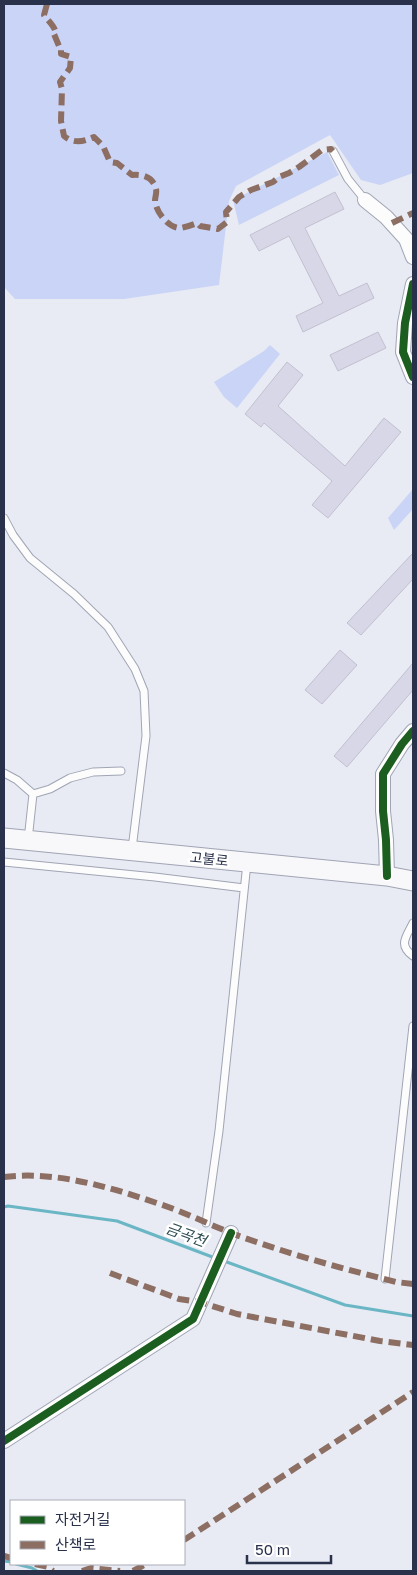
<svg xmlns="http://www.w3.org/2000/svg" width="417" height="1575" font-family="'Golos Text','Noto Sans KR',sans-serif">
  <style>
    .green { fill: #c9d4f6 }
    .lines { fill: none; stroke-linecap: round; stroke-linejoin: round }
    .stream { stroke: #6bb6c5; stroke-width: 3 }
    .building { fill: #d7d7e8; stroke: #c1c0d1 }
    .service-casing { stroke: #a0a5b4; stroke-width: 9 }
    .minor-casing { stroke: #a0a5b4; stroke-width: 16 }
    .secondary-casing { stroke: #a0a5b4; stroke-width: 21 }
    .service { stroke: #fcfcfd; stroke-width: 7 }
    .minor { stroke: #fcfcfd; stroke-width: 14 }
    .secondary { stroke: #f8f7fa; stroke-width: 19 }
    .quiet { stroke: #8d6e63; stroke-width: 6; stroke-dasharray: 12 6; stroke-linecap: butt }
    .cycleway-casing { stroke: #fff; stroke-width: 11 }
    .cycleway { stroke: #1b5e20; stroke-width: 8 }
    .labels { text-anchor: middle; stroke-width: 5; stroke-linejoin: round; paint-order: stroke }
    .street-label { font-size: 14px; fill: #29314b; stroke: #fff }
    .water-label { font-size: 15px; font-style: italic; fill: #2e4d53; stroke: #fff }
  </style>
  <rect width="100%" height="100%" fill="#e8ebf3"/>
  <!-- green -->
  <path class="green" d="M4 4H413V173L380 185 361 180 330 135 236 186 229 201 219 285 124 299H15L4 287Z
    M327 152 339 175 239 225 233 200Z
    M270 345 280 354 237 408 224 397 214 382 264 351Z
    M413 489V509L394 530 388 518Z"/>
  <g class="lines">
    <!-- stream -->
    <path class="stream" d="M4 1207 8 1206 117 1221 215 1258
      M224 1261 345 1305 413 1316
      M4 1561 11 1562
      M16 1564 32 1568 37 1571"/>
  </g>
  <!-- building -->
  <path class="building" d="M335 192 344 209 305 228 339 296 367 283 374 298 303 332 296 316 323 303 289 236 259 251 250 235Z
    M378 332 386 348 338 371 330 355Z
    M287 362 303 375 278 406 345 466 384 418 401 432 328 518 312 505 332 481 264 423 261 427 245 414Z
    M413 553V579L361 635 347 623Z
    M340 650 357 665 322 704 305 690Z
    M413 663V690L347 767 334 756Z"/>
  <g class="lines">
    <defs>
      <path id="service" d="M333 151 348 179 365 200
        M4 518 13 535 30 558 74 594 108 627 135 669 144 691 146 736 132 849
        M4 773 17 780 33 794 50 789 70 778 93 772 121 771
        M28 840 33 794
        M4 862 155 877 244 888
        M413 923C406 937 398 945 413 956
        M206 1223 219 1131 247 863
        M385 1279 413 1026"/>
      <path id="minor" d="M365 200 386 217 406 239 413 257
        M413 284 405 323 403 352 413 377
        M387 876 386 840 383 811V774L402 744 413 731
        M4 1441 193 1319 231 1233"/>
      <path id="secondary" d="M4 838 387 876 413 881"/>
    </defs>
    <!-- service casing -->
    <use href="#service" class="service-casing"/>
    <!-- minor casing -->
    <use href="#minor" class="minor-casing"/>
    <!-- secondary casing -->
    <use href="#secondary" class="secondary-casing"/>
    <!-- service -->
    <use href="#service" class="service"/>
    <!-- minor -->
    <use href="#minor" class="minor"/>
    <!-- secondary -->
    <use href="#secondary" class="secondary"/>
    <!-- quiet -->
    <path class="quiet" d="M47 4 44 15C48 21 54 25 56 33L54 34 59 46 61 47V54L71 57 70 68 60 82 62 89 61 121 64 136C74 144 83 142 94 137L103 146 110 162 117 163 132 175C143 174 153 177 156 189 157 193 155 197 155 201 156 212 169 229 181 228 186 227 192 225 197 223L200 226 218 229 227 222 226 212 239 197 251 190 273 182 279 177 289 173 299 167 322 150 331 149 333 151
      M392 223 413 213
      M4 1177C58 1170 120 1190 171 1208 192 1216 211 1225 231 1233 285 1253 340 1268 396 1282L413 1284
      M110 1273 179 1299 200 1302 237 1314 380 1341 413 1345
      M184 1540 413 1392
      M4 1556 11 1558
      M35 1564 48 1567 53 1571
      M82 1571 91 1568 120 1571
      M133 1571 146 1564"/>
    <defs>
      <path id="cycleway" d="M413 284 405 323 403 352 413 377
        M387 876 386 840 383 811V774L402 744 413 731
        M4 1441 193 1319 231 1233"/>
    </defs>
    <!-- cycleway casing -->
    <use href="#cycleway" class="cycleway-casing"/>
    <!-- cycleway -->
    <use href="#cycleway" class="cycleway"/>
  </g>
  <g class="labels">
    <!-- street labels -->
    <g class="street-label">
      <text transform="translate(209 859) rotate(6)" y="5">고불로</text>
    </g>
    <!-- water labels -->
    <g class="water-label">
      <text transform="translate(186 1235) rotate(20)" y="5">금곡천</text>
    </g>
  </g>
  <!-- border -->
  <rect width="417" height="1575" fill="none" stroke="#29314b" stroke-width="10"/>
  <!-- legend -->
  <rect x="10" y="1500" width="175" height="65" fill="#ffffff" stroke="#a9adb7"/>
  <rect x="20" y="1516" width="25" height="8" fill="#1b5e20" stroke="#a9adb7"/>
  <text x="55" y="1525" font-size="15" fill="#29314b">자전거길</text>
  <rect x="20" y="1541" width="25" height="8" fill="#8d6e63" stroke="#a9adb7"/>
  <text x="55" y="1550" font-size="15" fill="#29314b">산책로</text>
  <!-- scale -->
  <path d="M247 1555v8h84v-8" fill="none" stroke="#29314b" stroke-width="2.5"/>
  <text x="255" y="1555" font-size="15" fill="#29314b" stroke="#ffffff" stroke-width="4" paint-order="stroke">50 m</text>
</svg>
